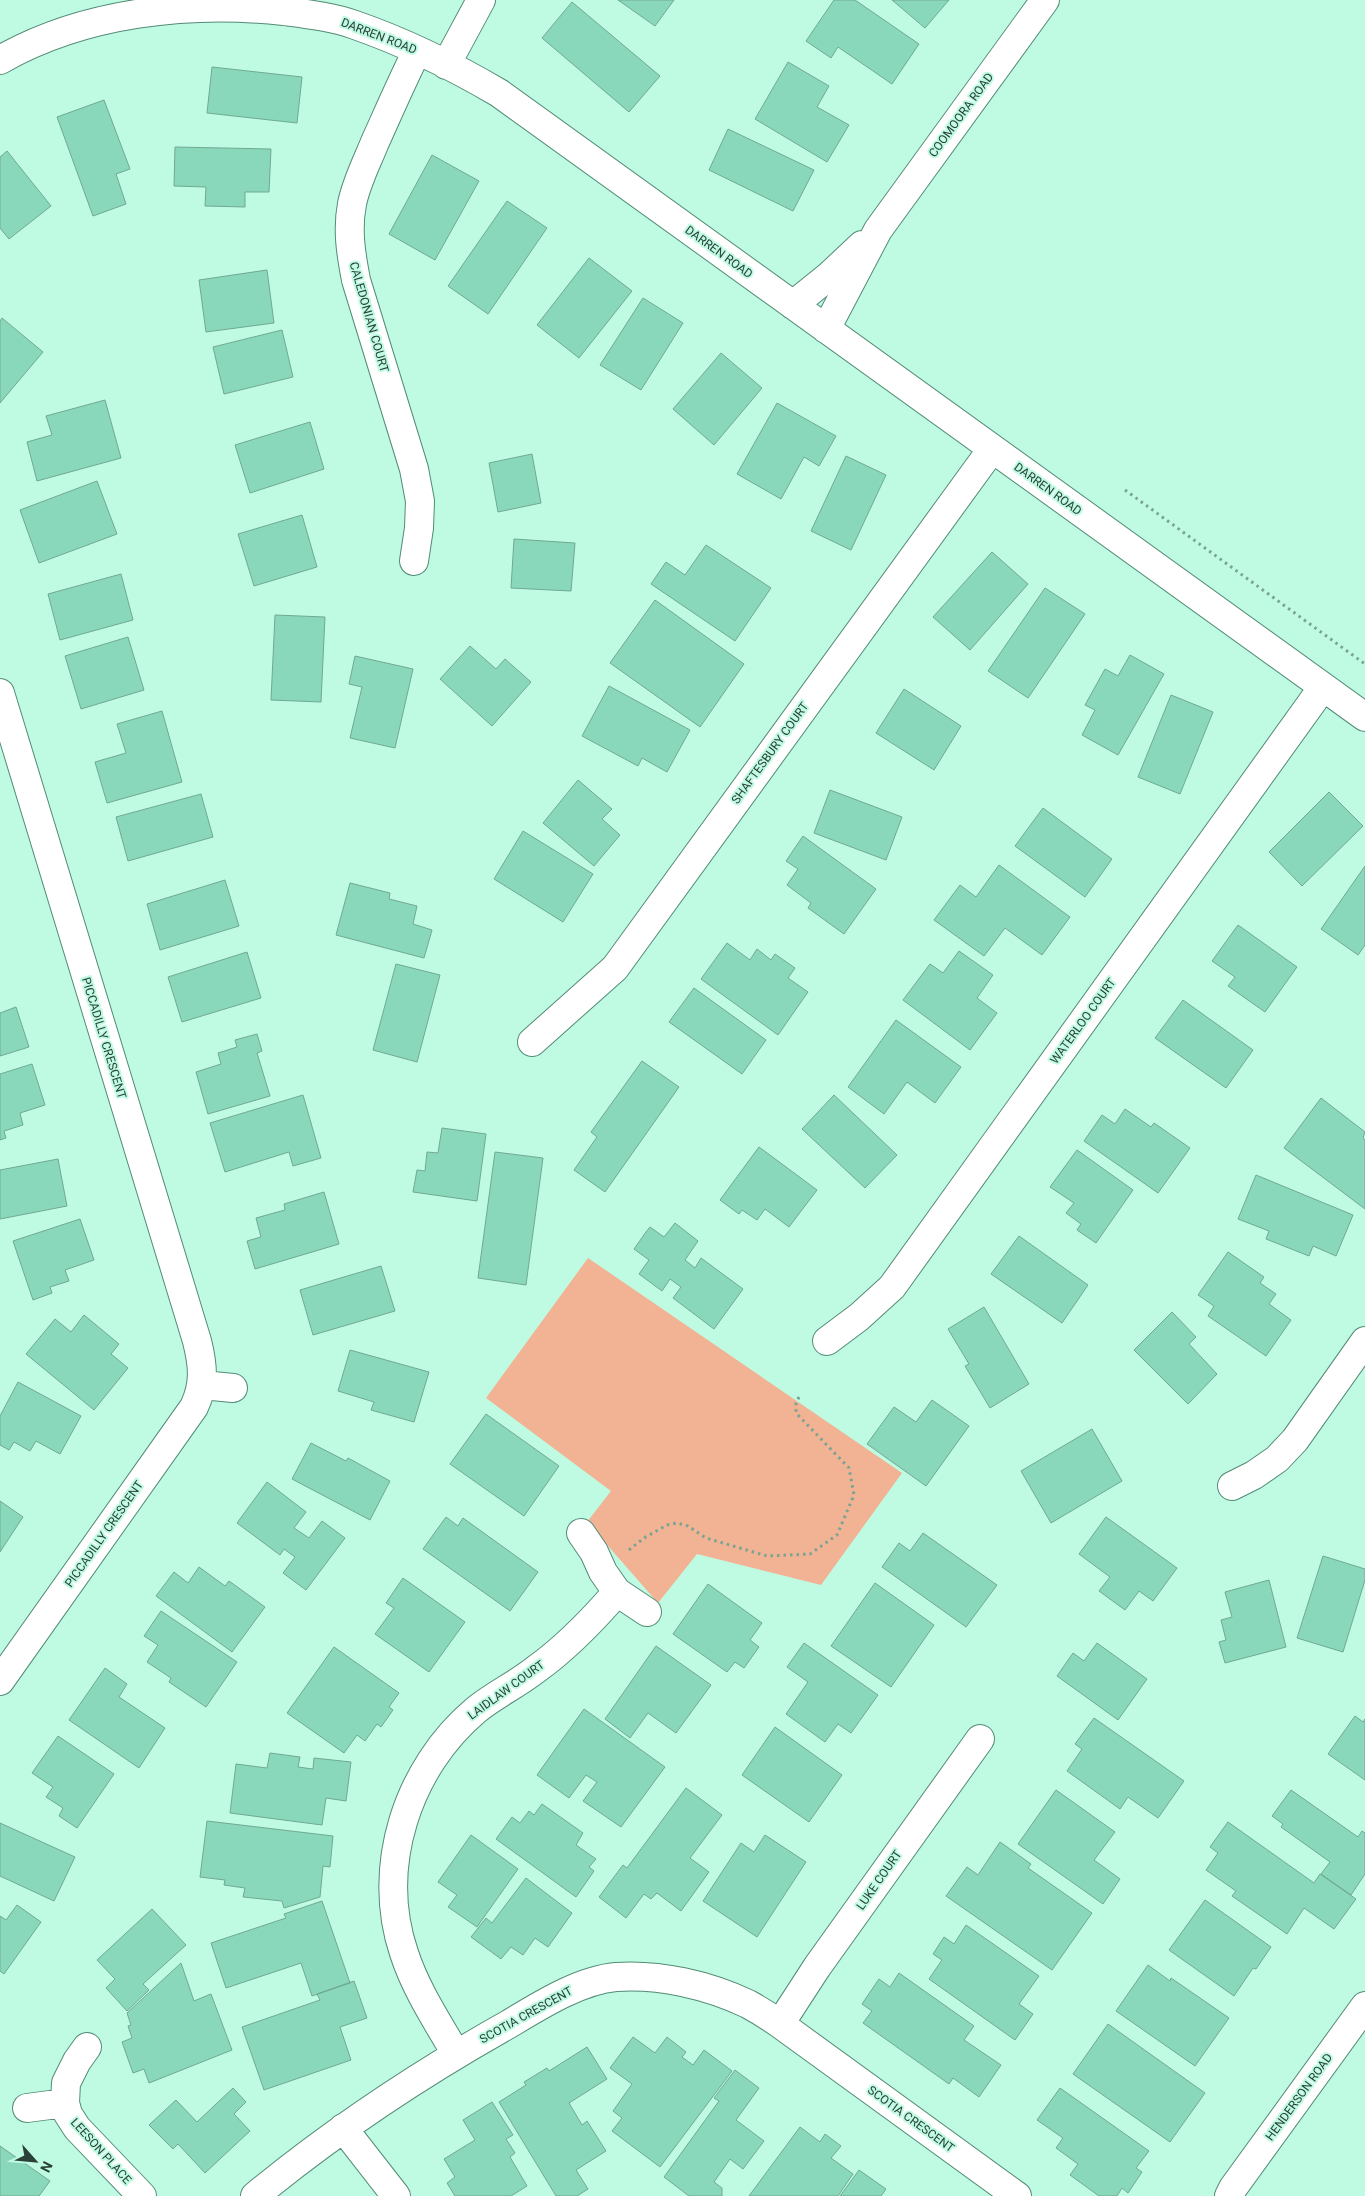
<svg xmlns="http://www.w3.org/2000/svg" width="1365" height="2196" font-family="Roboto,sans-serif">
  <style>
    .green { fill: #f1b393 }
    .building { fill: #8ad8bb; stroke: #70a993 }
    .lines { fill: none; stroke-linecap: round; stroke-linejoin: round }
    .street-casing { stroke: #538b76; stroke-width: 30 }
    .secondary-casing { stroke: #538b76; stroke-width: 30 }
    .path { stroke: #79a493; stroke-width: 3; stroke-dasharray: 2.5 4; stroke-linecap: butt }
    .street { stroke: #fff; stroke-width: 28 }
    .secondary { stroke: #fff; stroke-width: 28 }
    .labels { text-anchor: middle; stroke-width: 4; stroke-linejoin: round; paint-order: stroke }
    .street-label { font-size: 12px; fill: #294138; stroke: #bffae2 }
  </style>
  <rect width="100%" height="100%" fill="#bffae2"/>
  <!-- green -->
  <path class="green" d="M588 1258 902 1473 821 1585 697 1554 658 1603 587 1522 611 1491 486 1398Z"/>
  <!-- building -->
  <path class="building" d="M618 0H674L655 26Z
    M834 0H855L919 44 892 84 838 47 831 58 806 41Z
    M892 0H949L925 28Z
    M572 2 660 76 629 112 542 38Z
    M788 62 829 86 817 107 849 125 827 162 755 119Z
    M212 67 302 77 297 123 207 113Z
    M104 100 130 169 116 174 126 204 93 216 57 117Z
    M728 129 814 170 793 211 709 170Z
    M175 147 271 149 269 192H245V207L205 206 206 187 174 186Z
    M7 151 51 206 9 239 0 228V157Z
    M432 155 479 181 435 260 389 234Z
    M507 201 547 228 488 314 448 286Z
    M589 258 632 291 579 358 537 325Z
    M267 270 274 323 206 332 199 280Z
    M643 298 683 323 641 390 600 365Z
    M2 318 43 352 0 403V321Z
    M282 330 293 377 224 394 213 347Z
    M721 353 762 388 714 445 673 409Z
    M105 400 121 458 37 481 27 442 52 435 46 416Z
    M777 403 836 436 819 466 804 457 781 499 737 474Z
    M310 422 324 469 250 493 235 445Z
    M532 454 541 503 498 512 489 463Z
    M846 456 886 475 851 550 811 531Z
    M97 481 117 534 39 563 20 510Z
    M302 515 317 567 254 586 238 534Z
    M514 539 575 543 571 591 511 588Z
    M706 545 771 588 735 641 651 584 666 562 685 575Z
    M992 552 1028 584 970 650 933 617Z
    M121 574 133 620 60 640 48 594Z
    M1045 588 1085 614 1028 698 988 671Z
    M655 600 744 664 700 727 610 663Z
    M275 615 325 617 321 702 271 700Z
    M128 637 144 690 81 709 65 656Z
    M470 646 496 669 505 659 531 682 492 726 440 679Z
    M1130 655 1164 674 1118 755 1082 735 1095 710 1085 705 1105 669 1118 676Z
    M355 656 413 669 395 748 350 738 362 687 349 684Z
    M609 686 690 730 667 772 642 758 638 766 582 736Z
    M904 689 961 726 934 770 876 733Z
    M1171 695 1213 712 1180 794 1138 777Z
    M162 711 182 782 107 803 95 762 126 753 117 724Z
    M578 780 612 809 602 819 620 835 594 866 543 823Z
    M830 790 902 817 886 860 814 833Z
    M1329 792 1363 826 1302 886 1269 852Z
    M201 794 213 837 128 861 116 817Z
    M1043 808 1112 859 1085 897 1015 846Z
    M523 831 593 874 563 922 494 879Z
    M803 836 876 889 844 934 808 908 811 903 787 885 798 869 786 861Z
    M999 865 1070 917 1042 955 1005 928 984 956 934 920 960 885 976 897Z
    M1365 866V945L1358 955 1321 929Z
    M225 880 239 926 160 950 147 904Z
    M350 883 390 893 389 899 417 906 413 924 432 930 424 958 336 935Z
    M1238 925 1297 967 1265 1012 1228 986 1235 977 1212 961Z
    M727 943 750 960 757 949 771 960 775 954 795 968 788 978 808 992 778 1035 701 979Z
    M959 951 993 975 977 998 997 1013 970 1050 903 1000 930 964 943 973Z
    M247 952 261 998 182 1022 168 977Z
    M396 964 440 975 417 1062 373 1050Z
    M694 988 766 1040 742 1074 669 1022Z
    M1183 1000 1253 1050 1226 1088 1155 1038Z
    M16 1007 29 1047 0 1056V1013Z
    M896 1020 961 1067 935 1103 907 1082 884 1114 848 1087Z
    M257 1034 262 1051 257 1053 270 1096 208 1114 196 1072 221 1064 218 1053 237 1047 235 1040Z
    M642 1061 679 1087 605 1192 574 1170 597 1137 591 1132Z
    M32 1064 45 1105 20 1113 23 1125 4 1131 6 1138 0 1140V1074Z
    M303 1095 321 1158 293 1166 289 1152 225 1172 210 1123Z
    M834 1095 897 1155 865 1188 802 1129Z
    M1321 1098 1365 1132 1363 1138 1365 1140V1209L1284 1148Z
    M1125 1109 1151 1127 1154 1123 1190 1148 1158 1193 1084 1141 1102 1115 1115 1124Z
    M442 1128 486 1134 477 1201 413 1192 417 1170 425 1171 427 1152 438 1153Z
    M759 1147 817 1190 789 1227 765 1209 757 1220 742 1210 739 1214 720 1200Z
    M1077 1150 1133 1190 1096 1243 1077 1230 1081 1224 1066 1213 1074 1203 1050 1187Z
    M495 1152 543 1158 526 1285 478 1278Z
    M58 1159 67 1206 0 1219V1170Z
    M1256 1175 1353 1215 1336 1256 1313 1246 1309 1256 1266 1239 1269 1231 1238 1219Z
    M324 1192 339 1244 255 1269 247 1241 261 1237 256 1218 285 1210 284 1204Z
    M80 1219 94 1260 65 1270 69 1281 50 1287 52 1293 33 1300 13 1241Z
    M675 1223 698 1241 685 1260 695 1268 701 1258 743 1289 714 1329 673 1298 681 1287 670 1279 662 1291 639 1274 649 1260 634 1249 646 1232 650 1227 664 1237Z
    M1019 1236 1088 1285 1062 1323 991 1274Z
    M1228 1252 1264 1277 1260 1283 1276 1294 1269 1304 1291 1320 1266 1356 1208 1316 1214 1306 1198 1295Z
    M381 1266 395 1311 313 1335 300 1290Z
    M984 1307 1029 1384 990 1408 965 1366 969 1364 948 1329Z
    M1172 1312 1196 1337 1189 1344 1217 1374 1188 1404 1134 1350Z
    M84 1315 119 1344 111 1354 128 1368 94 1410 26 1354 55 1319 71 1332Z
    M350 1350 429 1372 414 1422 371 1410 374 1402 338 1391Z
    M18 1382 81 1416 60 1454 36 1441 30 1451 14 1442 9 1450 0 1445V1416Z
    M932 1400 969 1426 926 1486 867 1444 894 1407 916 1422Z
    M486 1414 559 1466 524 1516 450 1464Z
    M1092 1429 1122 1481 1051 1523 1021 1471Z
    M311 1443 346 1461 348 1458 390 1481 370 1520 292 1479Z
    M267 1482 306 1512 294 1528 309 1538 322 1521 345 1538 306 1590 283 1573 295 1557 284 1549 280 1555 237 1523Z
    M0 1501 23 1517 0 1552Z
    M446 1517 458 1526 463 1518 538 1572 510 1611 423 1549Z
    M1106 1517 1177 1568 1153 1601 1139 1591 1125 1610 1099 1591 1110 1577 1079 1554Z
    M923 1533 997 1585 966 1627 882 1567 899 1543 910 1551Z
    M1323 1556 1365 1569V1580L1343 1652 1297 1638Z
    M199 1567 225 1586 229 1581 265 1607 232 1652 156 1596 174 1572 188 1583Z
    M403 1578 465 1622 429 1672 375 1634 394 1608 386 1603Z
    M1269 1580 1286 1647 1225 1663 1219 1642 1226 1640 1221 1620 1232 1617 1225 1592Z
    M875 1583 934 1625 891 1687 831 1646Z
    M708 1584 762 1623 750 1640 759 1647 744 1668 735 1662 727 1672 673 1634Z
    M161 1611 237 1662 206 1707 169 1682 171 1678 147 1662 158 1645 144 1636Z
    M804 1643 878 1695 851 1733 838 1724 825 1742 786 1714 808 1682 787 1667Z
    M1097 1643 1147 1679 1118 1720 1057 1676 1073 1653 1084 1661Z
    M656 1646 711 1685 676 1733 648 1713 630 1738 605 1719Z
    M334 1647 399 1693 389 1707 393 1710 381 1727 377 1724 365 1741 357 1735 344 1753 287 1713Z
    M105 1668 127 1684 119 1697 165 1728 139 1768 69 1720Z
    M584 1709 665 1767 621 1827 583 1801 597 1782 586 1775 569 1798 537 1775Z
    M1355 1716 1363 1722 1365 1719V1780L1328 1754Z
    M1094 1718 1184 1781 1158 1818 1128 1797 1120 1809 1067 1771 1082 1749 1075 1744Z
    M775 1727 842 1775 809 1822 742 1775Z
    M58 1736 114 1774 77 1828 59 1816 63 1808 46 1797 53 1787 32 1773Z
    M270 1753 300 1757 298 1767 313 1769 314 1758 351 1762 346 1801 326 1798 322 1825 230 1813 236 1764 267 1768Z
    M686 1788 722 1815 690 1858 709 1872 681 1911 657 1893 651 1899 644 1894 626 1918 599 1897 623 1865 627 1868Z
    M1056 1790 1115 1832 1094 1860 1120 1879 1103 1904 1018 1844Z
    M1291 1790 1358 1837 1362 1831 1365 1833V1874L1351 1895 1321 1874 1330 1862 1281 1827 1283 1824 1272 1816Z
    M542 1804 583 1833 576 1845 596 1859 589 1867 594 1871 576 1897 496 1839 512 1817 520 1823 529 1811 534 1815Z
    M207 1821 333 1836 330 1867 323 1866 320 1897 284 1908 282 1901 243 1897 245 1888 224 1885 225 1880 200 1877Z
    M1228 1822 1314 1883 1320 1874 1356 1899 1334 1929 1304 1908 1287 1934 1232 1896 1236 1891 1206 1870 1218 1853 1210 1847Z
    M0 1823 75 1857 54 1901 0 1876Z
    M471 1835 518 1869 477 1927 448 1907 457 1895 438 1882Z
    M765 1835 806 1862 757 1937 703 1901 741 1843 754 1852Z
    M1000 1842 1031 1864 1028 1868 1092 1913 1052 1970 946 1896 967 1867 978 1875Z
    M526 1878 572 1913 548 1947 535 1938 523 1955 511 1947 501 1959 471 1937 486 1918 492 1923Z
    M1205 1900 1271 1947 1256 1969 1253 1968 1234 1996 1169 1950Z
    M322 1901 350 1983 312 1996 301 1963 226 1988 211 1943 286 1918 284 1914Z
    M17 1905 41 1922 4 1974 0 1971V1916L6 1920Z
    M152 1909 186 1945 143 1984 149 1990 127 2011 106 1988 115 1979 97 1960Z
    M966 1925 1039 1976 1019 2004 1033 2014 1015 2040 929 1979 942 1960 933 1954 944 1937 954 1944Z
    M181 1963 194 2001 211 1994 232 2050 149 2083 144 2069 133 2073 122 2042 132 2038 128 2026 131 2025 127 2013Z
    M1148 1965 1170 1981 1171 1978 1229 2018 1195 2066 1116 2011Z
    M899 1973 974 2026 964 2040 1001 2065 979 2097 953 2078 949 2084 863 2023 872 2011 862 2004 879 1979 890 1987Z
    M354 1981 367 2018 340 2027 351 2060 264 2090 242 2027 320 2000 317 1994Z
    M1108 2024 1205 2093 1170 2142 1073 2074Z
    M633 2037 655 2053 667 2037 686 2052 682 2057 693 2065 704 2050 732 2071 660 2167 612 2131 622 2118 613 2111 632 2084 610 2068Z
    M587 2047 607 2079 569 2103 582 2125 587 2121 606 2151 576 2170 588 2189 577 2196H556L499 2102 526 2085 524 2082 547 2068 549 2071Z
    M735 2070 759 2088 736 2120 764 2141 743 2169 730 2159 714 2182 722 2188V2196H689L664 2177 719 2101 714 2098Z
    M233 2088 246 2102 234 2114 250 2131 205 2173 178 2144 173 2149 149 2125 176 2100 197 2122Z
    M1060 2088 1149 2151 1136 2168 1142 2172 1128 2193 1122 2188 1117 2196H1099L1070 2175 1078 2164 1056 2148 1063 2138 1037 2120Z
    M492 2102 513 2135 506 2139 515 2153 510 2157 527 2186 511 2196H455L447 2183 455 2177 444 2159 475 2140 463 2120Z
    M800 2127 820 2142 825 2134 841 2146 831 2158 853 2174 838 2196H749Z
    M0 2146 50 2181 39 2196H0Z
    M859 2170 886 2189 881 2196H840Z"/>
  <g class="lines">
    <defs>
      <path id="street" d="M0 60C84 12 189 1 284 11 307 14 333 17 355 25 404 42 453 66 499 93L1365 717
        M446 65 481 0
        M793 305 829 276 862 245
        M826 329 878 230 1045 0
        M414 561 419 528 420 501 414 469 356 280C351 254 347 230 352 204 356 183 367 162 375 142 389 111 402 81 417 51
        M0 693 197 1341C203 1365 205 1384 194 1407L0 1681
        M532 1042 615 968 992 449
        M827 1341 859 1317 892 1287 1323 687
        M202 1385 233 1388
        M1232 1486 1254 1475 1277 1459 1295 1440 1365 1341
        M581 1533 594 1552 603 1572 617 1592 647 1612
        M780 2024 817 1967 980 1739
        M87 2047 77 2061 66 2083 65 2103 68 2114 77 2128 142 2196
        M456 2054C437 2021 416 1990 404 1953 375 1867 407 1768 476 1710 494 1695 516 1685 535 1670 566 1648 592 1621 617 1592
        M27 2108 65 2103
        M343 2128 396 2196
        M255 2196C334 2131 420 2074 509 2024 539 2006 580 1980 616 1977 660 1974 708 1985 748 2004 759 2010 770 2017 780 2024L1017 2196"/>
      <path id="secondary" d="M1229 2196 1233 2188 1365 2006"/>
    </defs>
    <!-- street casing -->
    <use href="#street" class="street-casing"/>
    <!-- secondary casing -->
    <use href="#secondary" class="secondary-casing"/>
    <!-- path -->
    <path class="path" d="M1125 490 1365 664
      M629 1550 644 1538 667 1525 677 1523 688 1526 706 1538 767 1556 810 1554 837 1535 854 1495 849 1468 796 1413V1403L800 1395"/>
    <!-- street -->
    <use href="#street" class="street"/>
    <!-- secondary -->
    <use href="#secondary" class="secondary"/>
  </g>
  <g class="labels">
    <!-- street labels -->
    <g class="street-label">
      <text transform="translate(379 36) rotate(21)" y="4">DARREN ROAD</text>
      <text transform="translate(961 115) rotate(-54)" y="4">COOMOORA ROAD</text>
      <text transform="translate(719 252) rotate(36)" y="4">DARREN ROAD</text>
      <text transform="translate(369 317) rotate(74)" y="4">CALEDONIAN COURT</text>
      <text transform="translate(1048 489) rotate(36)" y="4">DARREN ROAD</text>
      <text transform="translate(770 753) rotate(-54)" y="4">SHAFTESBURY COURT</text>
      <text transform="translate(1083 1021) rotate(-54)" y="4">WATERLOO COURT</text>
      <text transform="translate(104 1038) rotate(73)" y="4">PICCADILLY CRESCENT</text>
      <text transform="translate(104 1534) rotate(-55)" y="4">PICCADILLY CRESCENT</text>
      <text transform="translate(506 1690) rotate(-36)" y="4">LAIDLAW COURT</text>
      <text transform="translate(879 1880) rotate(-55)" y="4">LUKE COURT</text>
      <text transform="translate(526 2015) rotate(-29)" y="4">SCOTIA CRESCENT</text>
      <text transform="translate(1299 2097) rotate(-54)" y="4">HENDERSON ROAD</text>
      <text transform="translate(911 2119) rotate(36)" y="4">SCOTIA CRESCENT</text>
      <text transform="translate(101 2151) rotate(48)" y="4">LEESON PLACE</text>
    </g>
  </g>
  <!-- north arrow -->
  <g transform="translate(35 2161) rotate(117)" stroke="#bffae2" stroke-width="4" paint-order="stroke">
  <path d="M0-4L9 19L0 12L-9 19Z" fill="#294138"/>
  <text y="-8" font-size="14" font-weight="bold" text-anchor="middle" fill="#294138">N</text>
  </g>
</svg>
